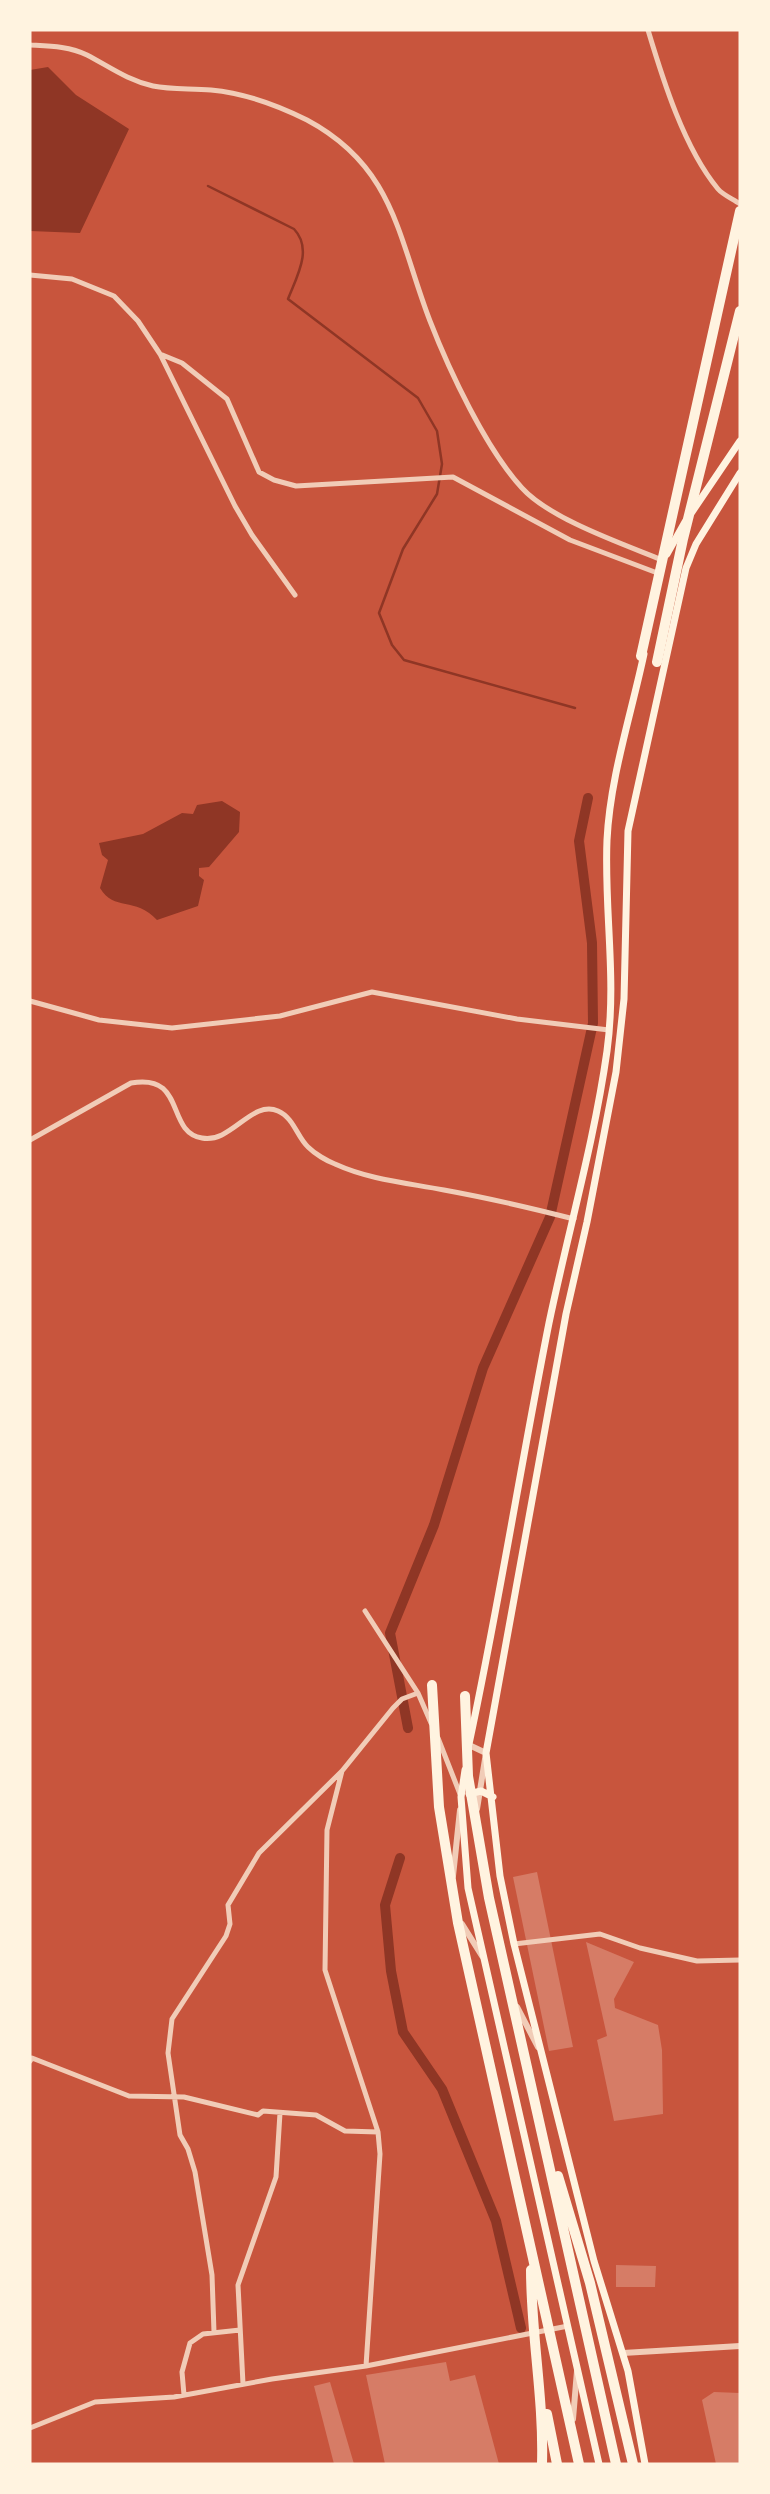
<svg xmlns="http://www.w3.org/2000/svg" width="770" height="2494" font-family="'DejaVu Sans',sans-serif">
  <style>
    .water { fill: #8f3625 }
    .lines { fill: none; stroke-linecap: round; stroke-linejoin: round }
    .stream { stroke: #8f3625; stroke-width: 2.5 }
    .canal { stroke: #8f3625; stroke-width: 10 }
    .building { fill: #d67c66 }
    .minor { stroke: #f1ccb7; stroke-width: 5 }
    .tertiary { stroke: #f1ccb7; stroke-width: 6 }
    .secondary { stroke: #fff3e0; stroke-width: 7 }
    .motorway { stroke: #fff3e0; stroke-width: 10 }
  </style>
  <rect width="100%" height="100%" fill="#c8553d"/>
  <!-- water -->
  <path class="water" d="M48 67 76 95 129 129 80 233 30 231V70Z
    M222 801 240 812 239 832 209 867 199 868V876L204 880 198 906 157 920C135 896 114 912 100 888L108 860 102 855 99 843 143 834 182 813 193 814 197 805Z"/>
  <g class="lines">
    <!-- stream -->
    <path class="stream" d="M208 186 294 229C313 249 297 276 288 299L418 398 437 431 442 464 437 494 403 549 379 613 392 645 404 660 575 708"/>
    <!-- canal -->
    <path class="canal" d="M408 1728 390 1633 434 1525 483 1368 550 1217 593 1023 592 943 579 841 588 798
      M400 1858 385 1905 391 1971 403 2032 442 2089 496 2221 521 2328"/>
  </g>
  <!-- building -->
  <path class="building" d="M537 1872 573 2047 549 2051 513 1877Z
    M586 1942 634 1962 614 1999 615 2008 658 2025 662 2050 663 2114 614 2121 597 2040 607 2036Z
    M616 2265 656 2266 655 2287H616Z
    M446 2362 450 2381 475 2375 499 2464H385L366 2375Z
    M330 2382 354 2464H334L314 2386Z
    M714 2392 740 2393V2464H716L702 2400Z"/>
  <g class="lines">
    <!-- minor -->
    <path class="minor" d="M648 30C663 80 684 148 718 189 723 195 733 199 740 204
      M30 45C49 46 69 46 87 55 110 67 127 80 153 86 172 90 192 88 211 90 243 93 279 106 307 120 395 167 398 238 430 321 449 370 486 449 522 488 550 519 623 544 662 560
      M30 275 72 279 114 296 138 321 160 354 182 363 227 399 259 472 274 480 296 486 453 477 570 540 660 574
      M160 354 235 506 252 535 295 595
      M30 1001 99 1020 172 1028 280 1016 372 992 517 1019 609 1030
      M30 1140 131 1083C187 1073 165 1132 202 1138 231 1144 252 1099 278 1111 294 1118 297 1137 308 1147 315 1154 327 1161 335 1164 370 1180 408 1183 444 1190 488 1198 531 1208 574 1219
      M365 1611 418 1693 431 1723
      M438 1738 460 1794
      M342 1771 327 1830 325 1970 378 2132 380 2154 366 2366
      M514 1944 600 1934 640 1948 697 1961 740 1960
      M30 2061 32 2058 129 2096 184 2097 258 2115 263 2111 316 2115 345 2131 378 2132
      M214 2332 212 2275 195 2172 188 2149 180 2135 168 2053 172 2019 226 1936 230 1924 228 1905 259 1853 342 1771 393 1708 402 1699 418 1693
      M243 2384 238 2285 276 2177 280 2113
      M184 2395 182 2372 190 2343 203 2334 240 2330
      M30 2428 95 2402 174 2397 272 2379 366 2366 568 2326"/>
    <!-- tertiary -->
    <path class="tertiary" d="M469 1745 486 1753 477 1809
      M453 1876 460 1810
      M462 1924 482 1956
      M517 2007 538 2047
      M623 2353 740 2346
      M573 2419 577 2371"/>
    <!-- secondary -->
    <path class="secondary" d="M692 512 740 441
      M667 554 685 522
      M469 1744C499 1605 521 1463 549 1323 568 1232 594 1143 607 1051 617 978 604 911 607 840 610 778 631 715 644 654
      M465 1770 461 1797 468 1888 599 2464
      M469 1794 481 1791 493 1797
      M645 2464 628 2371 594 2261 514 1944 500 1876 486 1753 566 1314 587 1222 616 1072 624 999 628 831 686 568 696 544 740 473"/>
    <!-- motorway -->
    <path class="motorway" d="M641 656 740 211
      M657 662 683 539 740 311
      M432 1685 439 1807 458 1923 579 2464
      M465 1696 468 1776 489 1898 616 2464
      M558 2176 590 2283 633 2464
      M531 2270C531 2335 544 2399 542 2464
      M547 2414 557 2464"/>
  </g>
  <!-- border -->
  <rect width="770" height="2494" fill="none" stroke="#fff3e0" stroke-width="63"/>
</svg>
